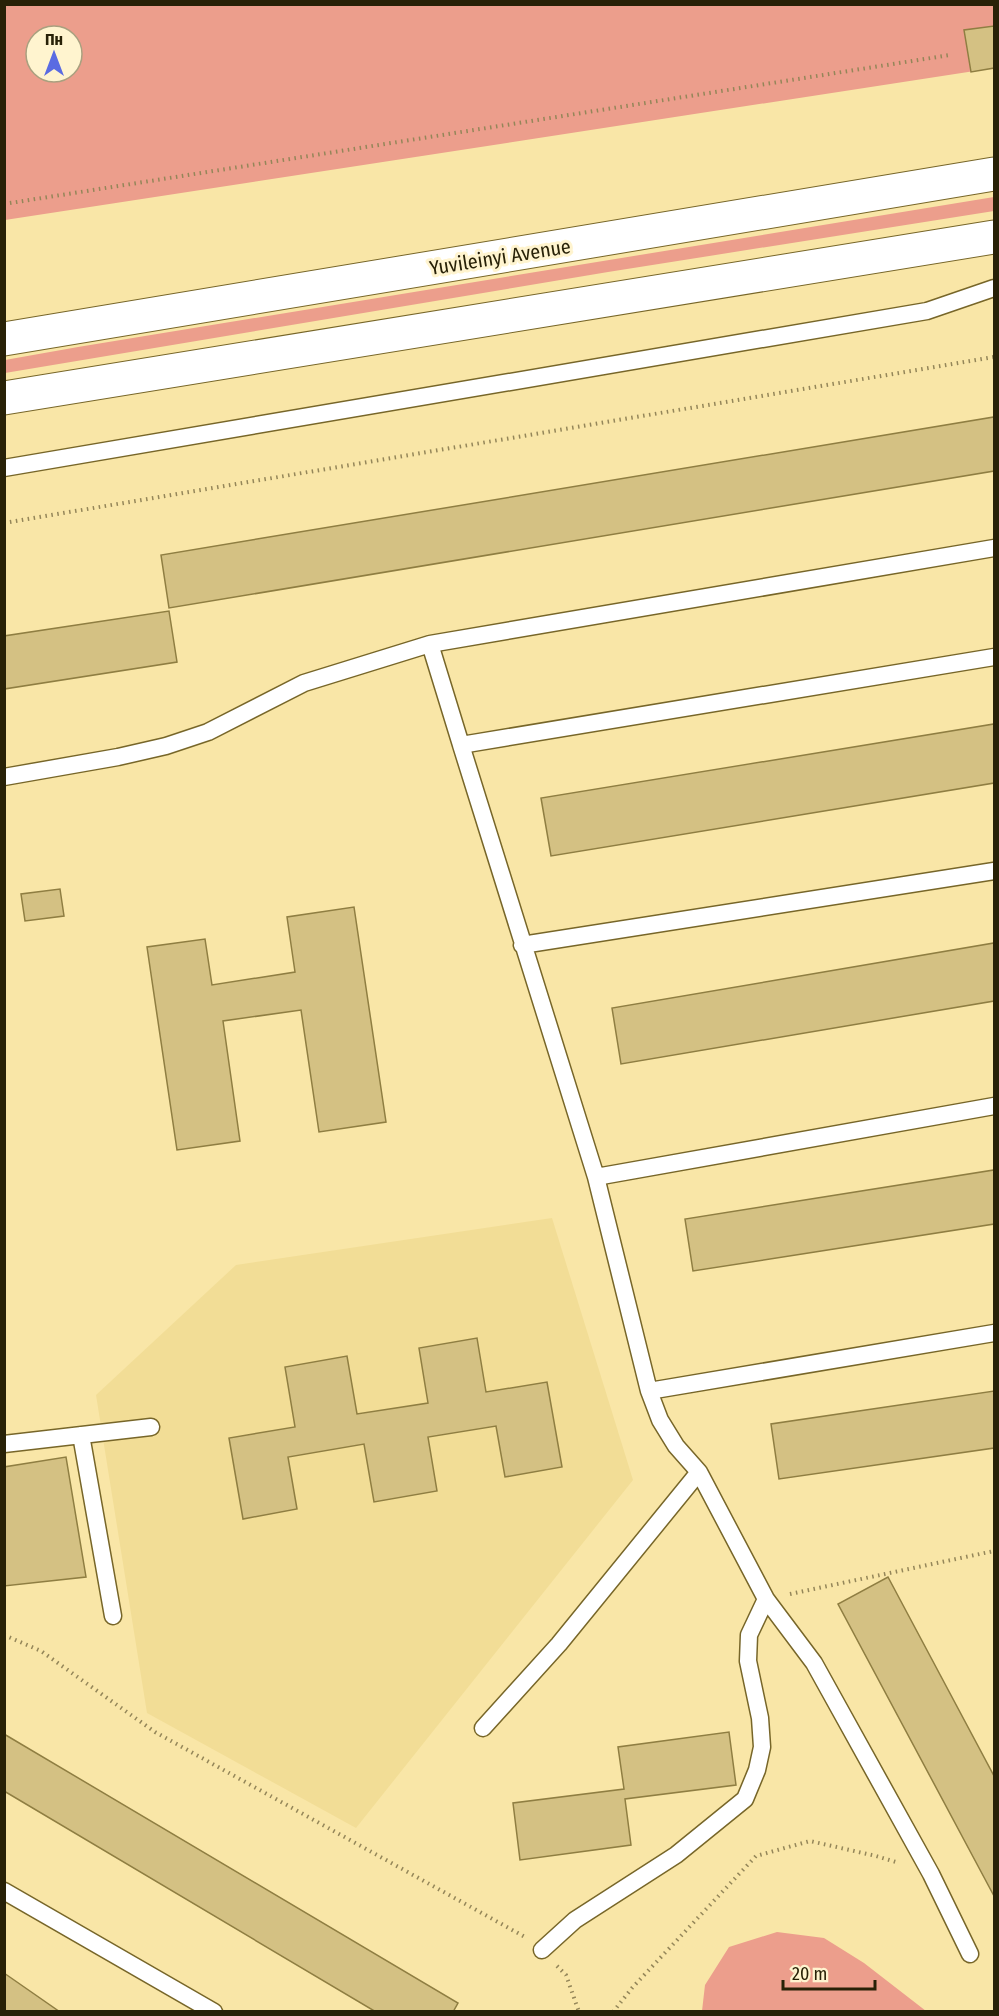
<svg xmlns="http://www.w3.org/2000/svg" width="999" height="2016" font-family="'Fira Sans Condensed',sans-serif">
  <style>
    .built { fill: #f2dd96 }
    .green { fill: #ec9e8c; fill-rule: evenodd }
    .building { fill: #d4c183; stroke: #8f7e42; stroke-width: 1.5 }
    .lines { fill: none; stroke-linecap: round; stroke-linejoin: round }
    .service-casing { stroke: #776629; stroke-width: 19 }
    .primary-casing { stroke: #776629; stroke-width: 35 }
    .path { stroke: #948659; stroke-width: 4; stroke-dasharray: 1.5 4.5; stroke-linecap: butt }
    .service { stroke: #fff; stroke-width: 16 }
    .primary { stroke: #fff; stroke-width: 33 }
    .labels { text-anchor: middle; stroke-width: 6; stroke-linejoin: round; paint-order: stroke }
    .street-label { font-size: 20px; fill: #282107; stroke: #fff4cf }
  </style>
  <rect width="100%" height="100%" fill="#f9e6a7"/>
  <!-- built -->
  <path class="built" d="M552 1218 633 1480 356 1828 147 1713 96 1395 236 1265Z"/>
  <!-- green -->
  <path class="green" d="M5 5H994V68L5 220ZM36 36H72V72H36Z
    M994 197V211L608 272 5 373V360L78 347Z
    M777 1932 824 1938 864 1963 926 2011H702L705 1985 729 1947Z"/>
  <!-- building -->
  <path class="building" d="M994 26V68L971 72 964 30Z
    M994 417V471L169 608 161 555Z
    M169 611 177 662 4 689V636Z
    M994 724V783L551 856 541 798Z
    M60 889 64 916 25 921 21 894Z
    M354 907 386 1122 319 1132 301 1010 223 1021 240 1141 177 1150 147 947 205 939 212 985 295 972 287 917Z
    M994 943V1001L621 1064 612 1008Z
    M994 1170V1224L693 1271 685 1219Z
    M477 1338 486 1392 547 1382 562 1467 505 1477 496 1426 428 1437 437 1491 374 1502 364 1444 288 1457 297 1509 243 1519 229 1438 295 1427 285 1367 347 1356 357 1414 428 1403 419 1348Z
    M994 1391V1448L779 1479 771 1424Z
    M66 1457 86 1577 4 1586V1467Z
    M888 1577 994 1776V1896L838 1604Z
    M729 1732 736 1785 625 1799 631 1845 520 1860 513 1803 624 1789 618 1747Z
    M4 1734 458 2003 453 2012H376L4 1791Z
    M4 1973 60 2012H4Z"/>
  <g class="lines">
    <defs>
      <path id="service" d="M4 468 927 311 994 288
        M994 548 430 644 461 745 994 657
        M461 745 596 1177 649 1391 660 1420 676 1446 699 1472 766 1599 814 1663 931 1874 970 1954
        M4 777 118 757 166 746 208 732 304 683 430 644
        M522 945 994 871
        M596 1177 994 1106
        M649 1391 994 1333
        M81 1435 113 1616
        M4 1444 151 1427
        M483 1728 559 1644 699 1472
        M4 1891 214 2012
        M542 1950 575 1920 676 1855 745 1799 757 1770 762 1747 760 1718 748 1661 749 1635 766 1599"/>
      <path id="primary" d="M4 339 994 174
        M4 398 994 237"/>
    </defs>
    <!-- service casing -->
    <use href="#service" class="service-casing"/>
    <!-- primary casing -->
    <use href="#primary" class="primary-casing"/>
    <!-- path -->
    <path class="path" d="M4 204 950 55
      M4 523 994 357
      M790 1594 994 1551
      M4 1635 41 1651 155 1732 525 1937
      M557 1966 566 1975 579 2012
      M613 2012 632 1988 756 1856 810 1841 876 1856 896 1862"/>
    <!-- service -->
    <use href="#service" class="service"/>
    <!-- primary -->
    <use href="#primary" class="primary"/>
  </g>
  <g class="labels">
    <!-- street labels -->
    <g class="street-label">
      <text transform="translate(500 257) rotate(-9)" y="7">Yuvileinyi Avenue</text>
    </g>
  </g>
  <!-- border -->
  <rect width="999" height="2016" fill="none" stroke="#282107" stroke-width="12"/>
  <!-- north arrow -->
  <g transform="translate(54 54)"><circle r="28" fill="#fff4cf" stroke="#a9a07f" stroke-width="1.5"/>
  <path d="M0-4.5L10 22L0 15L-10 22Z" fill="#5a6be2"/>
  <text y="-9" font-size="16" font-weight="bold" text-anchor="middle" fill="#282107">Пн</text>
  </g>
  <!-- scale -->
  <path d="M783 1980v9h92v-9" fill="none" stroke="#282107" stroke-width="3"/>
  <text x="792" y="1980" font-size="18" fill="#282107" stroke="#fff4cf" stroke-width="4.5" paint-order="stroke">20 m</text>
</svg>
